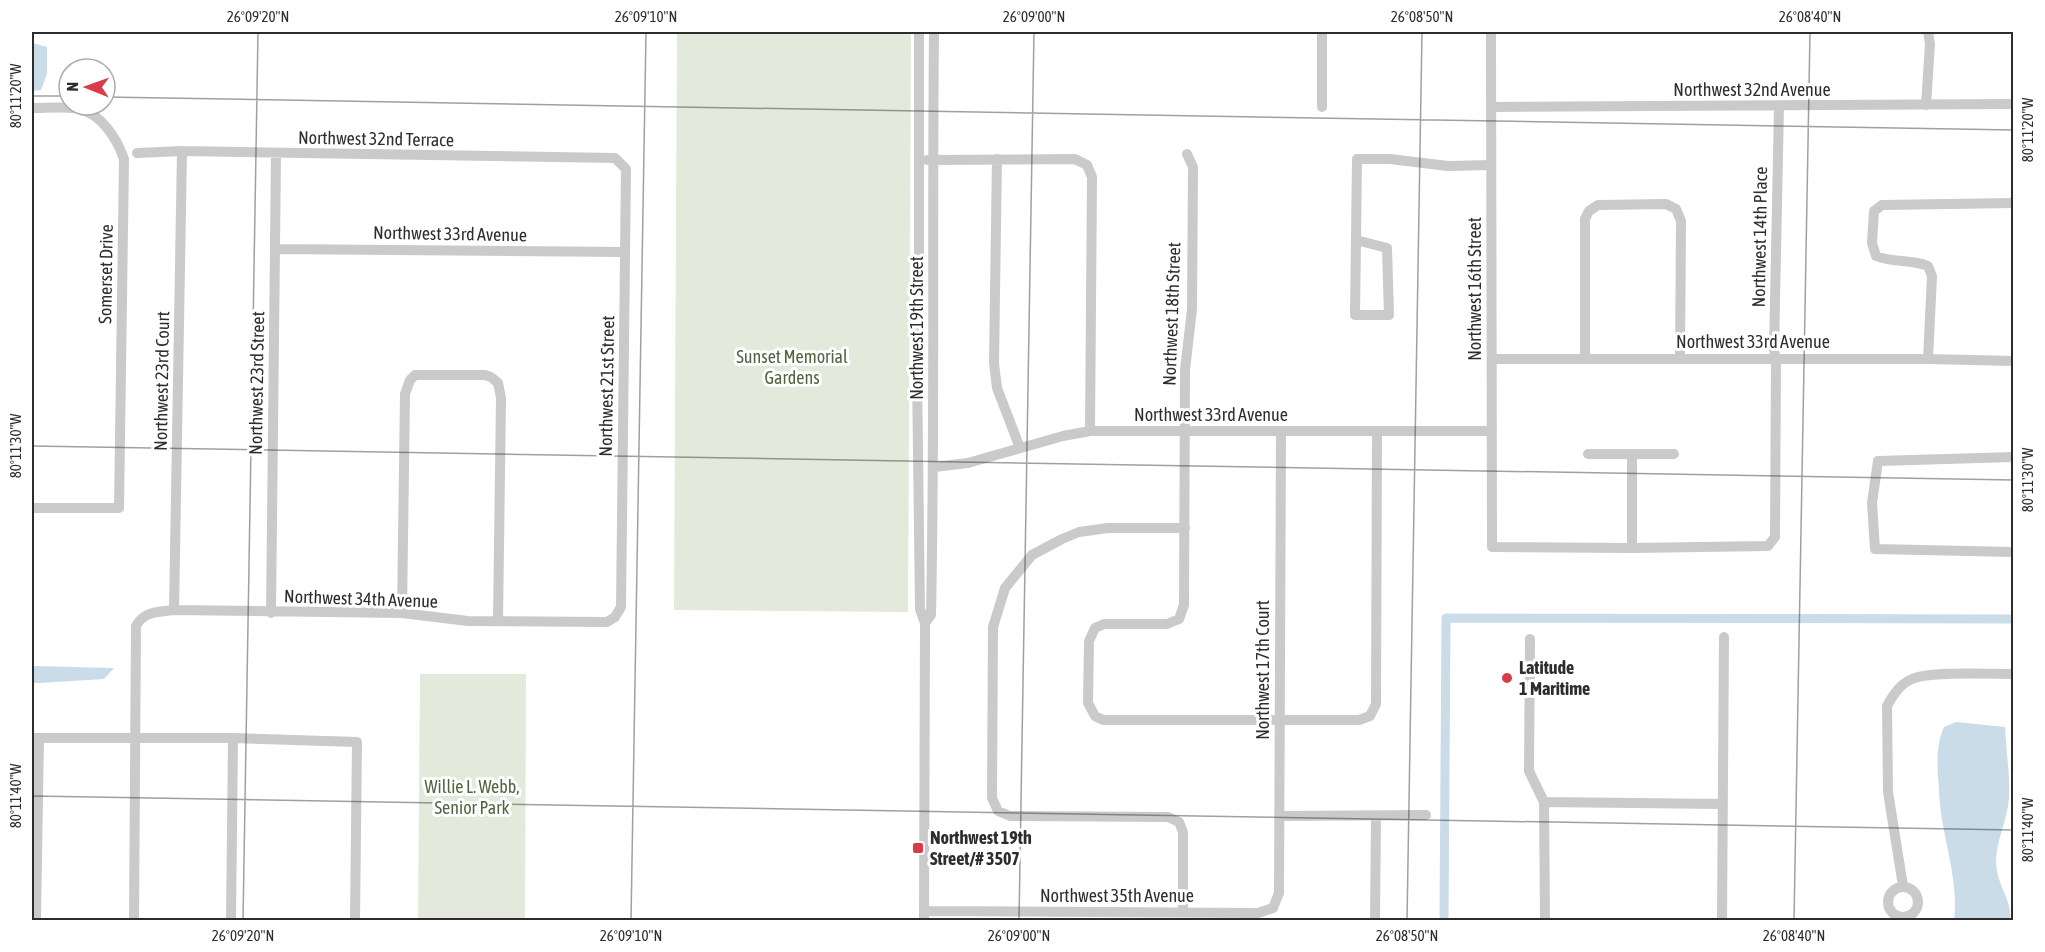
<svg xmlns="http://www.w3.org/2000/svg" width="2045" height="952" font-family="'Asap Condensed',sans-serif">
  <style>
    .green { fill: #e3eadc }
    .water { fill: #c9dce8 }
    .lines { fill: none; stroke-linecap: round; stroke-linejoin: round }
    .canal { stroke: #c9dce8; stroke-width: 9 }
    .minor { stroke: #cacaca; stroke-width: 10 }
    .ticks { fill: none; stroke: #2d2d2d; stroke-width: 1.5; stroke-opacity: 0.45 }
    .poi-dot { fill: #d83c46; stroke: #fff; stroke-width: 2 }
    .labels { text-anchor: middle; stroke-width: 6; stroke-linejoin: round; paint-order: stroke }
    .street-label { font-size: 18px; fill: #2d2d2d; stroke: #fff }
    .park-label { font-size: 18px; fill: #50653e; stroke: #fff }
    .poi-label { font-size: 18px; font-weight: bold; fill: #2d2d2d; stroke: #fff; text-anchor: start }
    .neatline { fill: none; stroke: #2d2d2d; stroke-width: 2 }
    .ticks-label { font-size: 15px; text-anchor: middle; fill: #2d2d2d }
  </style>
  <rect width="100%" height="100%" fill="#fff"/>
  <!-- green -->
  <path class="green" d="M677 32H911L908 612 674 610Z
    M420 674H526L525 920H418Z"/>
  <!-- water -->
  <path class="water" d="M32 43 47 47V74L41 90 32 91Z
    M32 666 114 668 104 679 40 683H32Z
    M1956 722 2005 727C2006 750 2010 774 2009 797 2008 822 1992 847 1997 871 2000 888 2012 902 2010 920H1954C1959 882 1944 843 1940 805 1939 796 1939 786 1938 777 1937 759 1937 743 1944 727Z"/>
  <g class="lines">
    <!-- canal -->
    <path class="canal" d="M1444 920 1446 618 2014 619"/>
    <!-- minor -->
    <path class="minor" d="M919 32V272L917 372 920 609 925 623 924 920
      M1491 32 1492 547 1632 548 1768 546 1775 537 1776 359 1774 350 1779 106
      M1926 105 1930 44 1928 32
      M1322 107V32
      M1491 107 2014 104
      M32 108C46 108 64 106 79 109 102 114 117 139 124 159L119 508H32
      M1187 154 1193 167 1192 309 1185 370 1184 605 1179 619 1167 624H1104L1095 628 1089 641 1088 703 1095 716 1103 720H1359L1370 716 1376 704 1377 431
      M997 159 994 363 997 388 1020 448
      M927 160 1075 159 1087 165 1092 177 1090 431
      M1356 240 1357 159H1390L1448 166 1491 165
      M1356 240 1387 248 1389 315H1355Z
      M275 249 625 252
      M1492 359H1928L2014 361
      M1585 359V219L1589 211 1598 205 1666 204 1676 209 1681 221 1680 359
      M1928 359 1932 276 1928 266C1911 259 1893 263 1876 256L1872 243 1874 211 1882 205 2014 203
      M1588 454H1674
      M1632 454V548
      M2014 457 1878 461 1872 503 1875 549 2014 552
      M934 467 968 463 1063 436 1090 431H1492
      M174 610 182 151
      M271 613 276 154
      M402 613 405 394 410 380 415 375H485L491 377 498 383 501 398 498 621
      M925 623 931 615C935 420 932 226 934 32
      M1530 639 1529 771 1544 802 1545 920
      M32 738H233L357 742 355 920
      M1544 802 1722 804
      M1279 816 1426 815
      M1903 886 1888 792 1887 706C1893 695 1900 684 1912 679 1928 671 1991 674 2014 674
      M1888 902a15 15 0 1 1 30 0a15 15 0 1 1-30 0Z
      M924 911 1258 913 1273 908 1279 893 1281 431
      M1183 913V832L1179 822 1168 817 1010 816 998 811 992 798 993 627 1005 588 1032 555 1062 539 1079 532 1108 528H1185
      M36 920 39 738
      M134 920 136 626C144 611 159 612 174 610L402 613 468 621 607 622 615 617 621 607 626 169 615 158 182 151 137 153
      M231 920 233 738
      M1375 920 1376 816
      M1722 920 1724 637"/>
  </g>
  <!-- ticks -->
  <path class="ticks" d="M32 96H69M105 97 2014 130M32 446 2014 480M32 796 2014 830M243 920 258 32M631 920 646 32M1019 920 1034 32M1407 920 1422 32M1794 920 1810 32"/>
  <!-- markers -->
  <g class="poi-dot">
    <circle cx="1507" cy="678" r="6"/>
    <rect x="912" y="842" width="12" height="12" rx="3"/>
  </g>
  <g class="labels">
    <!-- street labels -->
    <g class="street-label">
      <text x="1752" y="96">Northwest 32nd Avenue</text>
      <text transform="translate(376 139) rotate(1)" y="6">Northwest 32nd Terrace</text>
      <text transform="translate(450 234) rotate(1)" y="6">Northwest 33rd Avenue</text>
      <text transform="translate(1760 237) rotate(-89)" y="6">Northwest 14th Place</text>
      <text transform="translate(106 274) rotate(-89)" y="6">Somerset Drive</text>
      <text transform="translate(1475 289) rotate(-90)" y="6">Northwest 16th Street</text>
      <text transform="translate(1172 314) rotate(-88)" y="6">Northwest 18th Street</text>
      <text transform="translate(917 328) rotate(-90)" y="6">Northwest 19th Street</text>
      <text x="1753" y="348">Northwest 33rd Avenue</text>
      <text transform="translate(162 381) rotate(-89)" y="6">Northwest 23rd Court</text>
      <text transform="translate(257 383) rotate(-89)" y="6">Northwest 23rd Street</text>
      <text transform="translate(607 386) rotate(-89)" y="6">Northwest 21st Street</text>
      <text x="1211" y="421">Northwest 33rd Avenue</text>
      <text transform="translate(361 599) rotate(2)" y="6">Northwest 34th Avenue</text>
      <text transform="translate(1263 670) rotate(-90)" y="6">Northwest 17th Court</text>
      <text x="1117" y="902">Northwest 35th Avenue</text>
    </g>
    <!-- park labels -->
    <g class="park-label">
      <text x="792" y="363">Sunset Memorial<tspan x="792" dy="21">Gardens</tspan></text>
      <text x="472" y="793">Willie L. Webb,<tspan x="472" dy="21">Senior Park</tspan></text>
    </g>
    <!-- poi labels -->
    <g class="poi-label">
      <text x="1519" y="674">Latitude<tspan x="1519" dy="21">1 Maritime</tspan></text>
      <text x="930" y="844">Northwest 19th<tspan x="930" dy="21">Street/# 3507</tspan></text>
    </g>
  </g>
  <!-- border -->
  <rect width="2045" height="952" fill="none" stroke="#ffffff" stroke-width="66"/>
  <!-- north arrow -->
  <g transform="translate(87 87) rotate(271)"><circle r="28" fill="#ffffff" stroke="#ababab" stroke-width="1.5"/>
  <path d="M0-4.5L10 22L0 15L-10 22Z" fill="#d83c46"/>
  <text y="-9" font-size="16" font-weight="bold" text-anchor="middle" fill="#2d2d2d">N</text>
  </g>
  <rect x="33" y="33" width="1979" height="886" class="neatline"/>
  <g class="ticks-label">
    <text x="258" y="22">26°09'20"N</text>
    <text x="646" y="22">26°09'10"N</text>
    <text x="1034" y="22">26°09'00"N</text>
    <text x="1422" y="22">26°08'50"N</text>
    <text x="1810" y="22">26°08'40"N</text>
    <text transform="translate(16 96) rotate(-90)" y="5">80°11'20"W</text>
    <text transform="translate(2028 130) rotate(-90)" y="5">80°11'20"W</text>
    <text transform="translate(16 446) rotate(-90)" y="5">80°11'30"W</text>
    <text transform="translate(2028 480) rotate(-90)" y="5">80°11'30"W</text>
    <text transform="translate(16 796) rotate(-90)" y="5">80°11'40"W</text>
    <text transform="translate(2028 830) rotate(-90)" y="5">80°11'40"W</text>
    <text x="243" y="941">26°09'20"N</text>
    <text x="631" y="941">26°09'10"N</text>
    <text x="1019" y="941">26°09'00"N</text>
    <text x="1407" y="941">26°08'50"N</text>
    <text x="1794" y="941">26°08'40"N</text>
  </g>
</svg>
